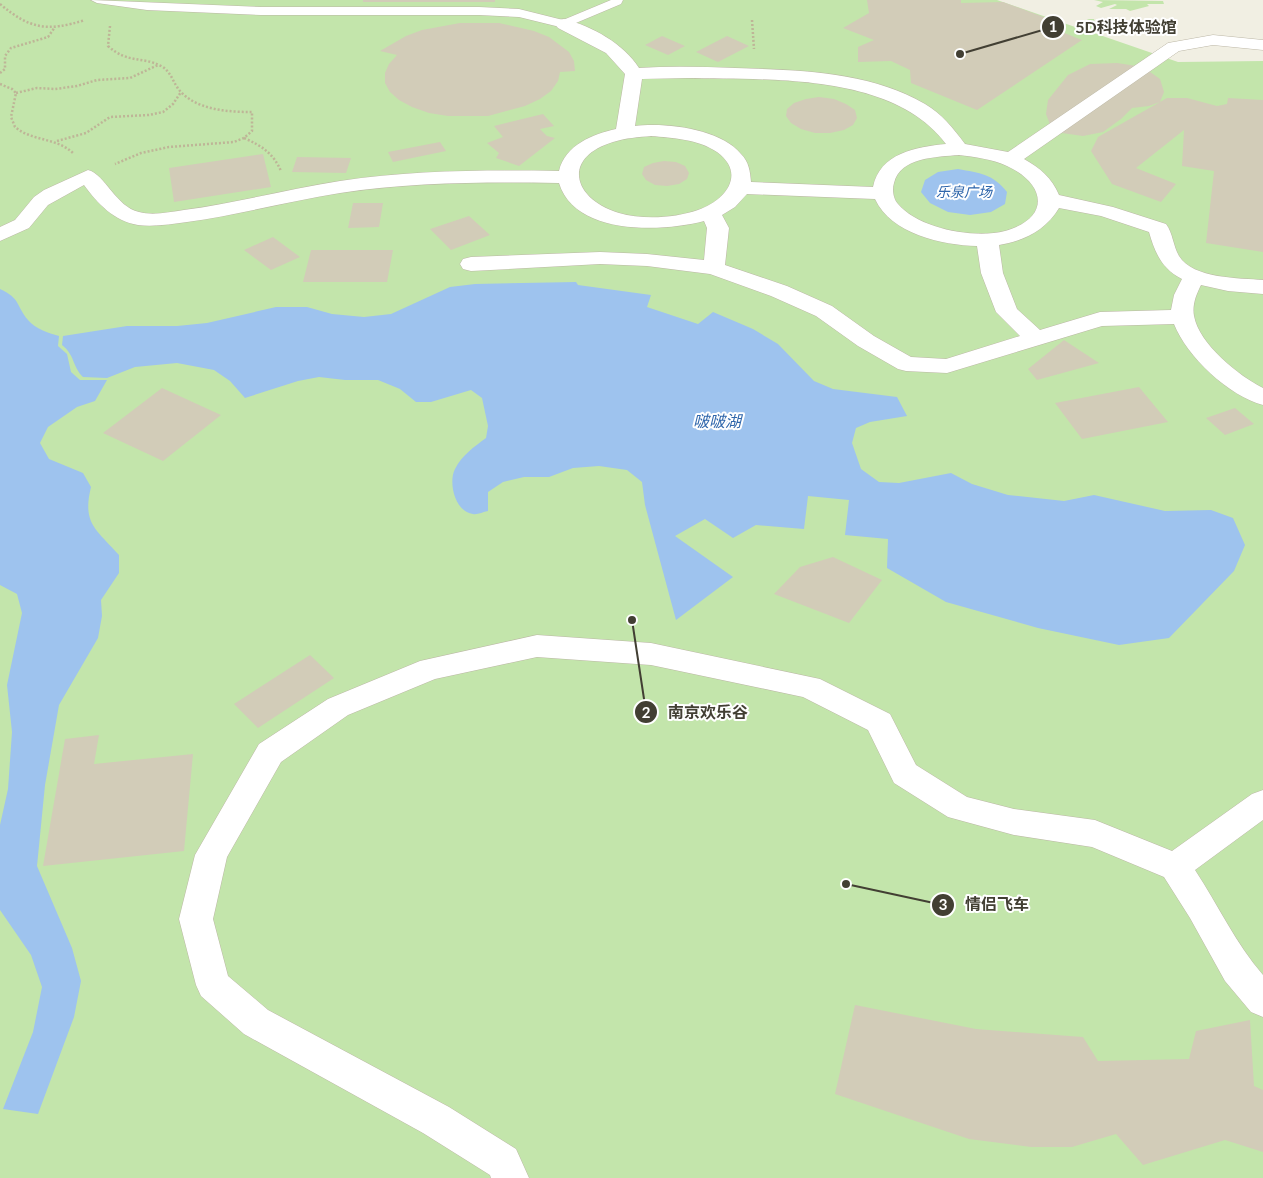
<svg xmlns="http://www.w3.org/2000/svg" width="1263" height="1178" font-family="Lato,'Noto Sans SC',sans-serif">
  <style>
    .green { fill: #c3e5ab }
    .water { fill: #9ec3ee }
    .building { fill: #d2ccb8 }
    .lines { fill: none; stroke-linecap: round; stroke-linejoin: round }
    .service-casing { stroke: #bcb7a6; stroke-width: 1 }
    .pedestrian-casing { stroke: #bcb7a6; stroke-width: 1 }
    .path { stroke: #beb597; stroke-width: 2.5; stroke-dasharray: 2 2; stroke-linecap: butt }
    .service { fill: #fff; fill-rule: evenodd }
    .pedestrian { fill: #fff; fill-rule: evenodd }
    .labels { text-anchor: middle; stroke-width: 4; stroke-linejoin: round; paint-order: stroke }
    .far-water-label { font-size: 14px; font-style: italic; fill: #2f66ab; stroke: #fff }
    .water-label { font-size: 16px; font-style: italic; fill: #2f66ab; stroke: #fff }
    .leader { fill: none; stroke: #423f33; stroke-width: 2 }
    .callout-dot { fill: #423f33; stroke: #fff; stroke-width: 2 }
    .mark-label { font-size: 15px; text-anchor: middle; font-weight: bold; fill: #fff }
    .callout-label { font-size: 16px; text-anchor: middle; font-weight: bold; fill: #423f33; stroke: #fff; stroke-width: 4; stroke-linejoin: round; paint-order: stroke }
  </style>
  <rect width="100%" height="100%" fill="#f1efe3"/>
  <!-- green -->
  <path class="green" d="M0 0H997L1078 28 1077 24 1089 19H1094L1095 24 1090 29 1091 32 1178 62 1263 61V1178H0Z
    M1094 0 1163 1 1164 4H1147L1149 6 1130 11 1126 9H1109L1117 5 1115 4 1101 8 1096 6 1103 2Z"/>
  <!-- water -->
  <path class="water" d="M958 169C980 173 993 174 1007 192L1005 204 991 212 970 215 948 212 930 203 921 192 925 180 938 172Z
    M576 282 578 285 651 295 647 307 698 324 713 312 753 329 778 344 814 381 833 389 897 397 907 416 870 422 856 428 852 443 861 469 879 482 899 483 951 473 972 484 1008 495 1064 501 1094 495 1165 511 1211 510 1233 518 1245 545 1234 571 1169 638 1119 645 1038 628 946 602 887 568 888 539 845 535 849 500 808 496 804 529 756 525 733 538 705 519 675 536 733 577 676 620 645 505 642 482 627 470 599 466 573 468 549 477H524L503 482 488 492V511C483 512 477 515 473 514 455 512 448 482 455 469 462 455 474 447 486 438L488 426 482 398 471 390 431 402H416L400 389 378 380H345L319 377 298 381 245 398 230 381 214 370 177 363 135 367 107 378 83 377C72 366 75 355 62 345L63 336 127 326H177L207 323 276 307H307L332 314 364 317 391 314 450 287 475 284Z
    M0 289C21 299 15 304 28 320 36 329 48 333 59 336L58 346 67 354 71 372 80 380H107L95 401 77 407 48 427 40 443 49 459 83 473 91 487C82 524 96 529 119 555V573L101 600 102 616 98 638 59 705 45 785 37 866 72 948 81 981 74 1017 38 1114 3 1109 33 1032 42 987 31 955 0 910V825L8 789 12 732 7 685 22 613 17 594 0 585Z"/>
  <!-- building -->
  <path class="building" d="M363 0H495V2H363Z
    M867 0H961V3L1003 2 1049 19 1042 24 1082 40 977 110 911 83 910 70 891 61 858 62V47L874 40 843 28 869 13Z
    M460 23H499L534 31 549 37 569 52 574 61 575 71 560 72 558 81 551 91 540 99 525 106 488 116H448L429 113 412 107 399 100 390 92 385 83V73L389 64 397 55 380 51 406 36 422 30Z
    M662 36 685 46 668 55 645 45Z
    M727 36 749 46 718 62 696 52Z
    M1117 63 1143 67 1160 79 1164 92 1160 102 1149 106 1132 108 1121 119 1103 132 1083 136 1062 133 1051 127 1046 114 1048 100 1068 75 1090 64Z
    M819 97 834 99 846 104 855 110 857 118 853 125 844 130 830 133H815L801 129 791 123 786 116 787 109 794 103 806 99Z
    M1167 98H1187L1217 106 1227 104 1228 98 1263 100V252L1206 243 1214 171 1182 166 1184 130 1136 168 1176 184 1161 202 1112 184 1091 151 1098 137Z
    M543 114 554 126 540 129 547 136 555 138 519 166 496 158 499 153 487 143 503 137 494 126Z
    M440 142 446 151 393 162 388 152Z
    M263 154 271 187 174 202 169 168Z
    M297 157 351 158 346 173 292 172Z
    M664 161 676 162 685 166 689 173 687 179 679 184 667 186 655 185 646 180 642 174 644 167 653 163Z
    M353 203H383L379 227 348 228Z
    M469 216 490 235 451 250 430 229Z
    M273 237 300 257 271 270 244 250Z
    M311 250H393L387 282H303Z
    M1064 340 1099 363 1037 380 1028 369Z
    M1139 387 1168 422 1082 439 1055 403Z
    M162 388 221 415 163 461 103 433Z
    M1235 408 1254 424 1225 435 1206 418Z
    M833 557 882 580 849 623 774 594 800 567Z
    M310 655 334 678 258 728 234 704Z
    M99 735 94 764 193 754 184 851 43 866 65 739Z
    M855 1005 976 1029 1083 1037 1098 1061 1189 1059 1196 1031 1250 1020 1254 1086 1263 1090V1152L1225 1140 1143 1165 1116 1134 1072 1147H1031L969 1139 835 1094Z"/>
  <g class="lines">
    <defs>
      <path id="service" d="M91 0 261 7H479L519 9 563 20 611 0H623L621 4 564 28 519 17 479 15H261L147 10 97 3Z"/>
      <path id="pedestrian" d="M564 19C592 26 624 44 639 68 671 66 703 67 735 68 797 70 869 71 925 104 942 114 953 128 965 144L1008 152 1168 43 1213 35 1263 40V50L1213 45 1179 51 1024 159C1040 168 1052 178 1059 195L1113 207 1166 224C1173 233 1173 246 1179 256 1193 279 1240 278 1263 280V294L1228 291 1201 285C1196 295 1192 305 1194 316 1199 344 1239 376 1263 388V405C1229 396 1187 357 1174 324L1102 326 947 373 906 371 898 369 858 346 816 316 771 296 710 274 647 266 600 264 471 271 463 269 460 264 463 259 471 257 600 252 647 254 704 260 707 228 704 221C663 232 575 236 559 183 486 182 412 182 340 193 289 201 238 215 187 222 171 224 154 227 138 225 114 221 98 204 84 185L48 205 29 228 0 241V227L15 220 34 197 44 190 88 170C105 174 116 207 139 212 153 216 170 212 184 210 237 203 288 189 340 181 413 170 486 170 559 171 565 145 593 134 616 129L625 74 606 53 558 28 555 24 558 20ZM686 78C767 80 892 72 946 144 916 147 880 153 873 187L751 182C750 171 749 162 741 154 721 129 666 122 635 126L642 79ZM651 136C673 138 698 139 717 152 747 174 725 201 698 210 675 218 643 220 619 213 573 199 561 158 613 142 625 138 639 137 651 136ZM959 155C975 157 992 159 1007 166 1046 184 1051 218 1005 231 975 239 919 229 898 204 893 199 892 189 894 183 900 157 937 157 959 155ZM747 194 875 199C891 234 942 245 977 246L981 273 996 312 1020 336 946 359 911 357 874 336 832 306 787 286 725 265 729 228 722 215 735 207ZM1059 208 1101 216 1149 232C1155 253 1162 269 1182 279L1174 295 1171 310 1100 312 1040 330 1017 309 1003 273 999 245C1024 241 1046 230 1059 208Z
        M537 635 651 643 820 679 890 714 916 765 967 797 1014 809 1095 820 1172 851 1252 794 1263 790V820L1195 870C1218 905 1236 944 1263 975V1017L1251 1012 1225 981 1190 918 1164 877 1092 847 1014 835 948 817 894 783 868 730 803 697 651 665 537 657 435 679 348 715 281 762 227 857 213 919 228 976 268 1010 449 1107 516 1149 529 1178H491L490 1175 423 1133 244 1034 201 996 196 985 179 919 195 855 259 744 328 699 420 661Z"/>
    </defs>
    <!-- service casing -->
    <use href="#service" class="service-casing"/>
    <!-- pedestrian casing -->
    <use href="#pedestrian" class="pedestrian-casing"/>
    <!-- path -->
    <path class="path" d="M0 4C30 29 47 32 85 20
      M752 20 754 49
      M110 26 108 46C128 64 142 56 161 66 171 71 173 83 180 91 197 110 228 112 252 112V131L244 138 234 142 169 147 141 153 115 164
      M0 73 5 69V56L11 48 48 37 55 27
      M0 84 12 89 16 93 11 117 15 127C33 142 57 137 74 154
      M16 93 37 88 55 89 77 86 97 80 130 78 158 65
      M244 138C262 146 273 153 281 171
      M57 141 86 133 110 117 149 115 163 112 173 104 181 92"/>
    <!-- service -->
    <use href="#service" class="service"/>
    <!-- pedestrian -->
    <use href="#pedestrian" class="pedestrian"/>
  </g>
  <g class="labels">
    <!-- far-water labels -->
    <g class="far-water-label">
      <text x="964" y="197">乐泉广场</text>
    </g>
    <!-- water labels -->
    <g class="water-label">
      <text x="717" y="427">啵啵湖</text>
    </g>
  </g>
  <!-- callouts -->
  <path class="leader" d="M960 54L1053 27M632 620L646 712M846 884L943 905"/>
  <g class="callout-dot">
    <circle cx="960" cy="54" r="5"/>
    <circle cx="632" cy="620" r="5"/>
    <circle cx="846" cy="884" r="5"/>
    <circle cx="1053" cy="27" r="12"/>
    <circle cx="646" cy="712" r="12"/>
    <circle cx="943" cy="905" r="12"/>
  </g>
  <g class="mark-label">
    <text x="1053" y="32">1</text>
    <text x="646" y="718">2</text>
    <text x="943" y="910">3</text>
  </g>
  <g class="callout-label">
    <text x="1126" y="33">5D科技体验馆</text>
    <text x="708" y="718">南京欢乐谷</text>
    <text x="997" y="910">情侣飞车</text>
  </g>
</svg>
